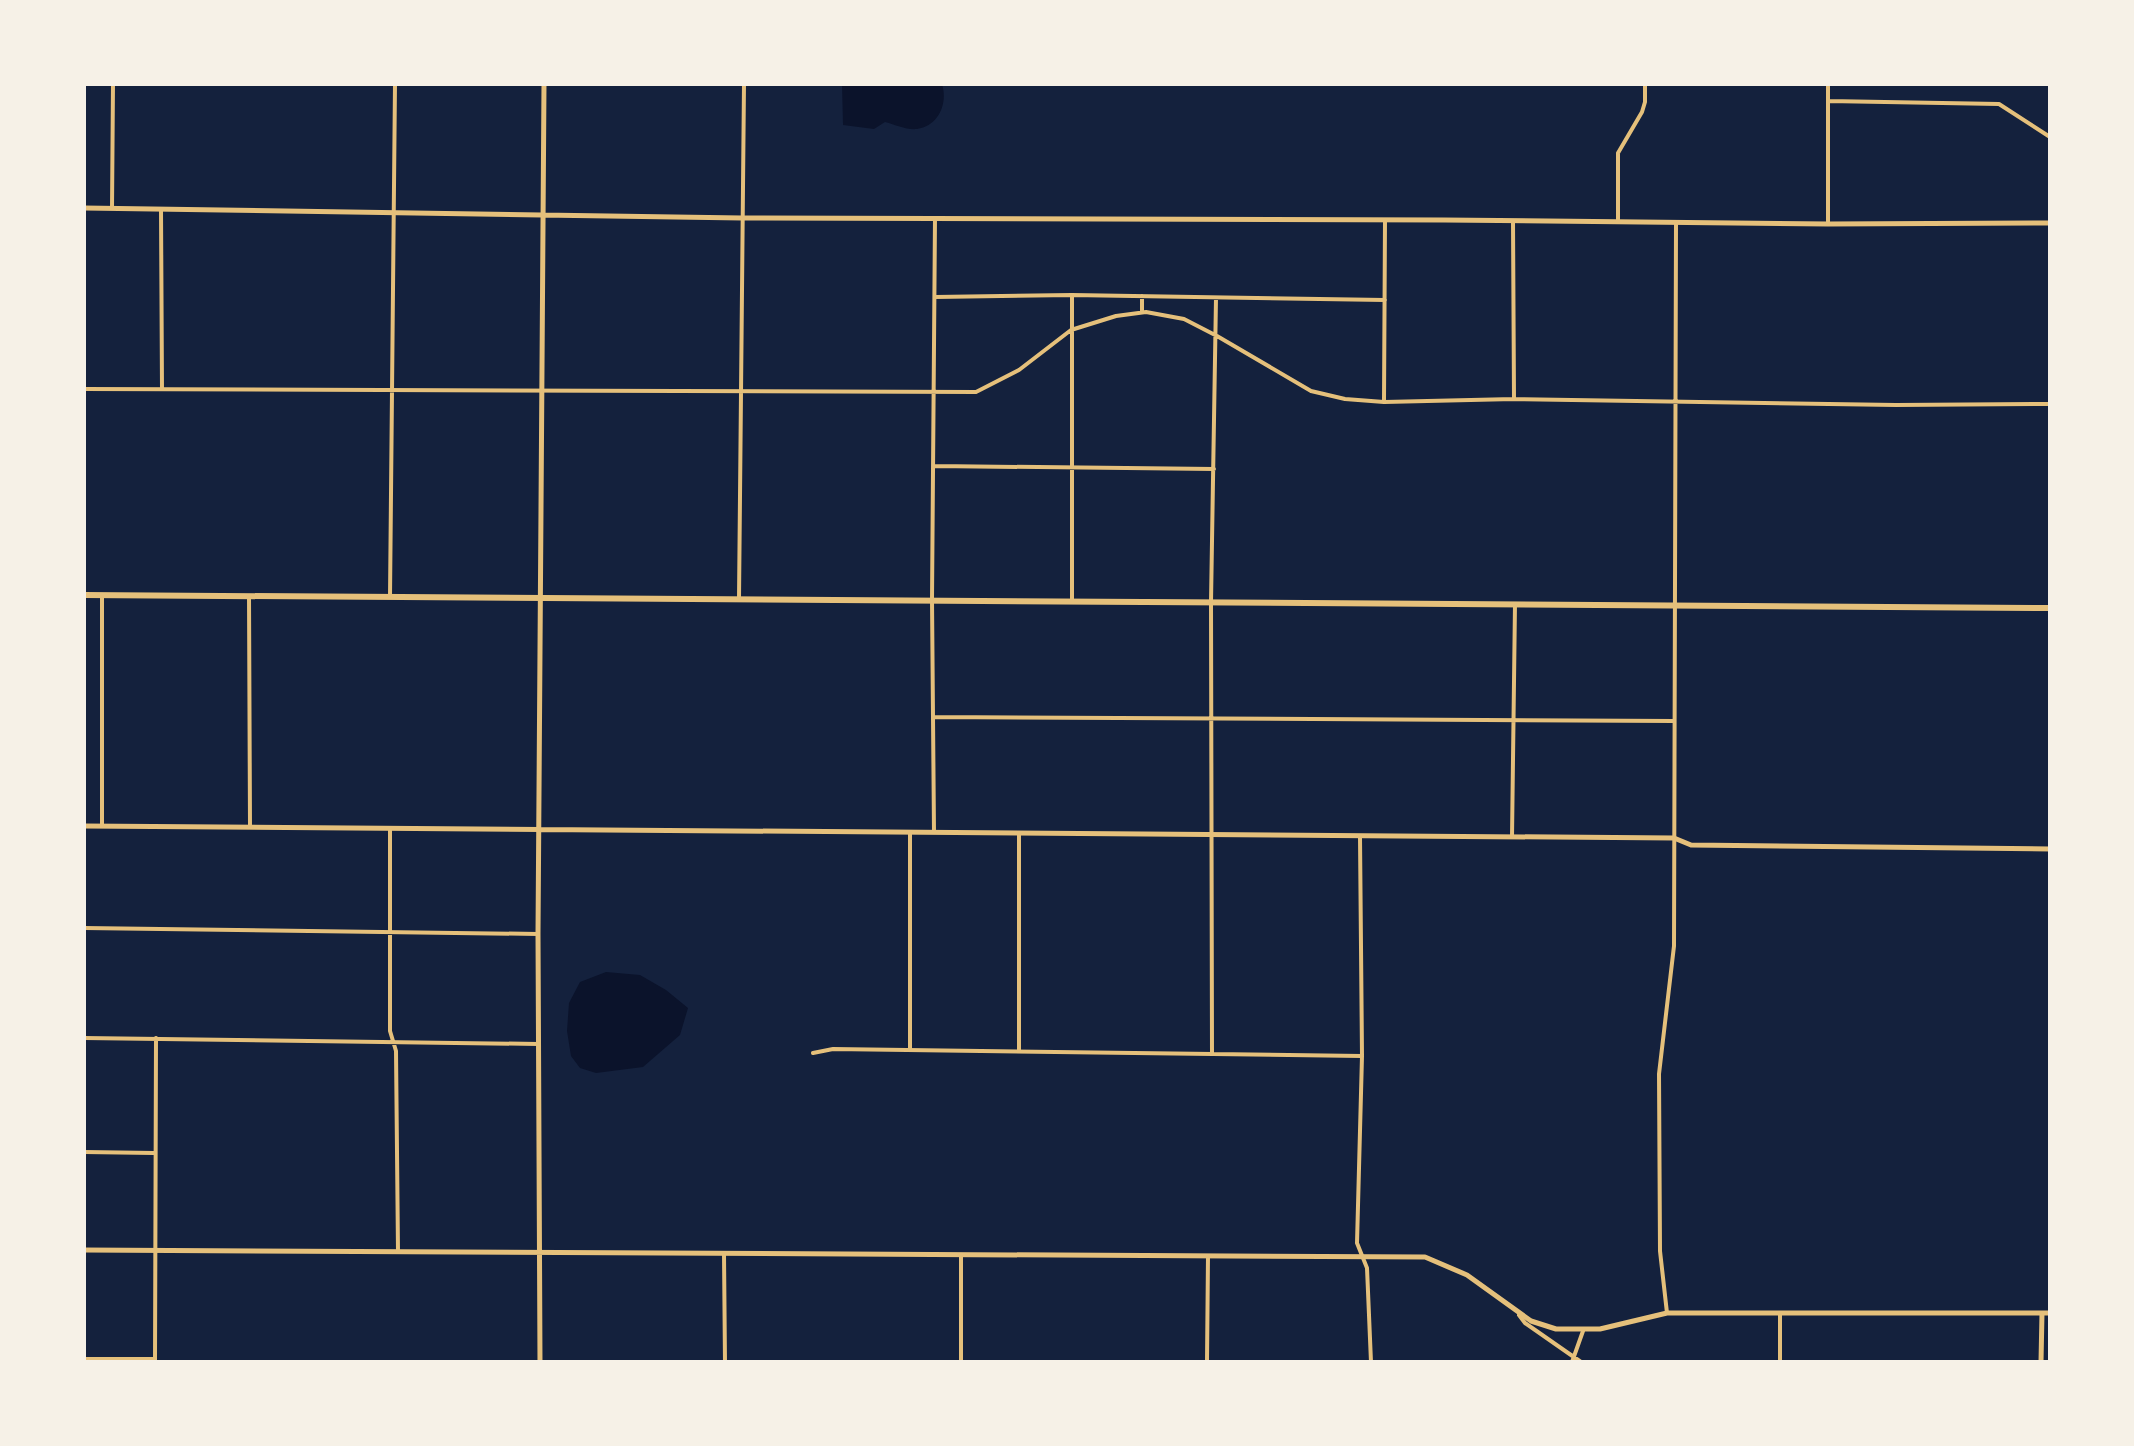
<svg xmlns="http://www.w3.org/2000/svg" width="2134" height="1446" font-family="Quicksand,sans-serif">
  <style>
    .water { fill: #0b132b }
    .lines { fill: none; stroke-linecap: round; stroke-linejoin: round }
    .minor { stroke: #e5c07b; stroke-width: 4 }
    .tertiary { stroke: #e5c07b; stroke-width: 5 }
    .primary { stroke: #e5c07b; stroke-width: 6 }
  </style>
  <rect width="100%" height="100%" fill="#14213d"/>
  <!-- water -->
  <path class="water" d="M842 84H942C948 103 939 126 917 129 906 130 896 125 885 122L874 129 843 125Z
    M606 972 640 975 666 990 688 1008 680 1035 643 1067 596 1073 580 1068 571 1056 567 1031 569 1003 580 982Z"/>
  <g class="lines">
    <!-- minor -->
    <path class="minor" d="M1828 84V224
      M1828 101 1999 104 2050 137
      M112 208 113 84
      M161 209 162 389
      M1513 221 1514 399
      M1618 222V153L1642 112 1645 102V84
      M1072 296V601
      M1142 296V312
      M935 297 1072 295 1385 300
      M84 389 976 392 1019 370 1071 330 1116 316 1146 312 1184 319 1217 336 1311 391 1345 399 1384 402 1514 399 1896 405 2050 404
      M1384 402 1385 221
      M935 466 1214 469
      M249 596 250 826
      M390 597 395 84
      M739 599 744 84
      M933 717 1674 721
      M102 826V595
      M390 828V1031L396 1051 398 1252
      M934 832 932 600 935 218
      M1360 837 1362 1056 1357 1243 1367 1268 1371 1362
      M1512 837 1515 604
      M84 928 538 934
      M84 1038 538 1044
      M910 1049V832
      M1019 1050V833
      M813 1053 833 1049 1362 1056
      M1212 1054 1211 602 1216 298
      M84 1152 154 1153
      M724 1254 725 1362
      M961 1255V1362
      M1667 1313 1660 1251 1659 1074 1674 946 1676 223
      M1519 1315 1525 1323 1581 1362
      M84 1359H154
      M155 1362 156 1038
      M1207 1362 1208 1256
      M1572 1362 1583 1331
      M1780 1362V1314"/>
    <!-- tertiary -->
    <path class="tertiary" d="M84 208 742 218 1444 220 1828 224 2050 223
      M84 826 1674 838 1691 845 2050 849
      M84 1250 1425 1257 1467 1275 1531 1321 1556 1329H1600L1667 1313H2050
      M540 1362 538 934 544 84
      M2041 1362 2042 1313"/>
    <!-- primary -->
    <path class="primary" d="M84 595 2050 608"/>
  </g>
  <!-- border -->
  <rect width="2134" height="1446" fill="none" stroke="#f6f1e7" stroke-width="172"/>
</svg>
